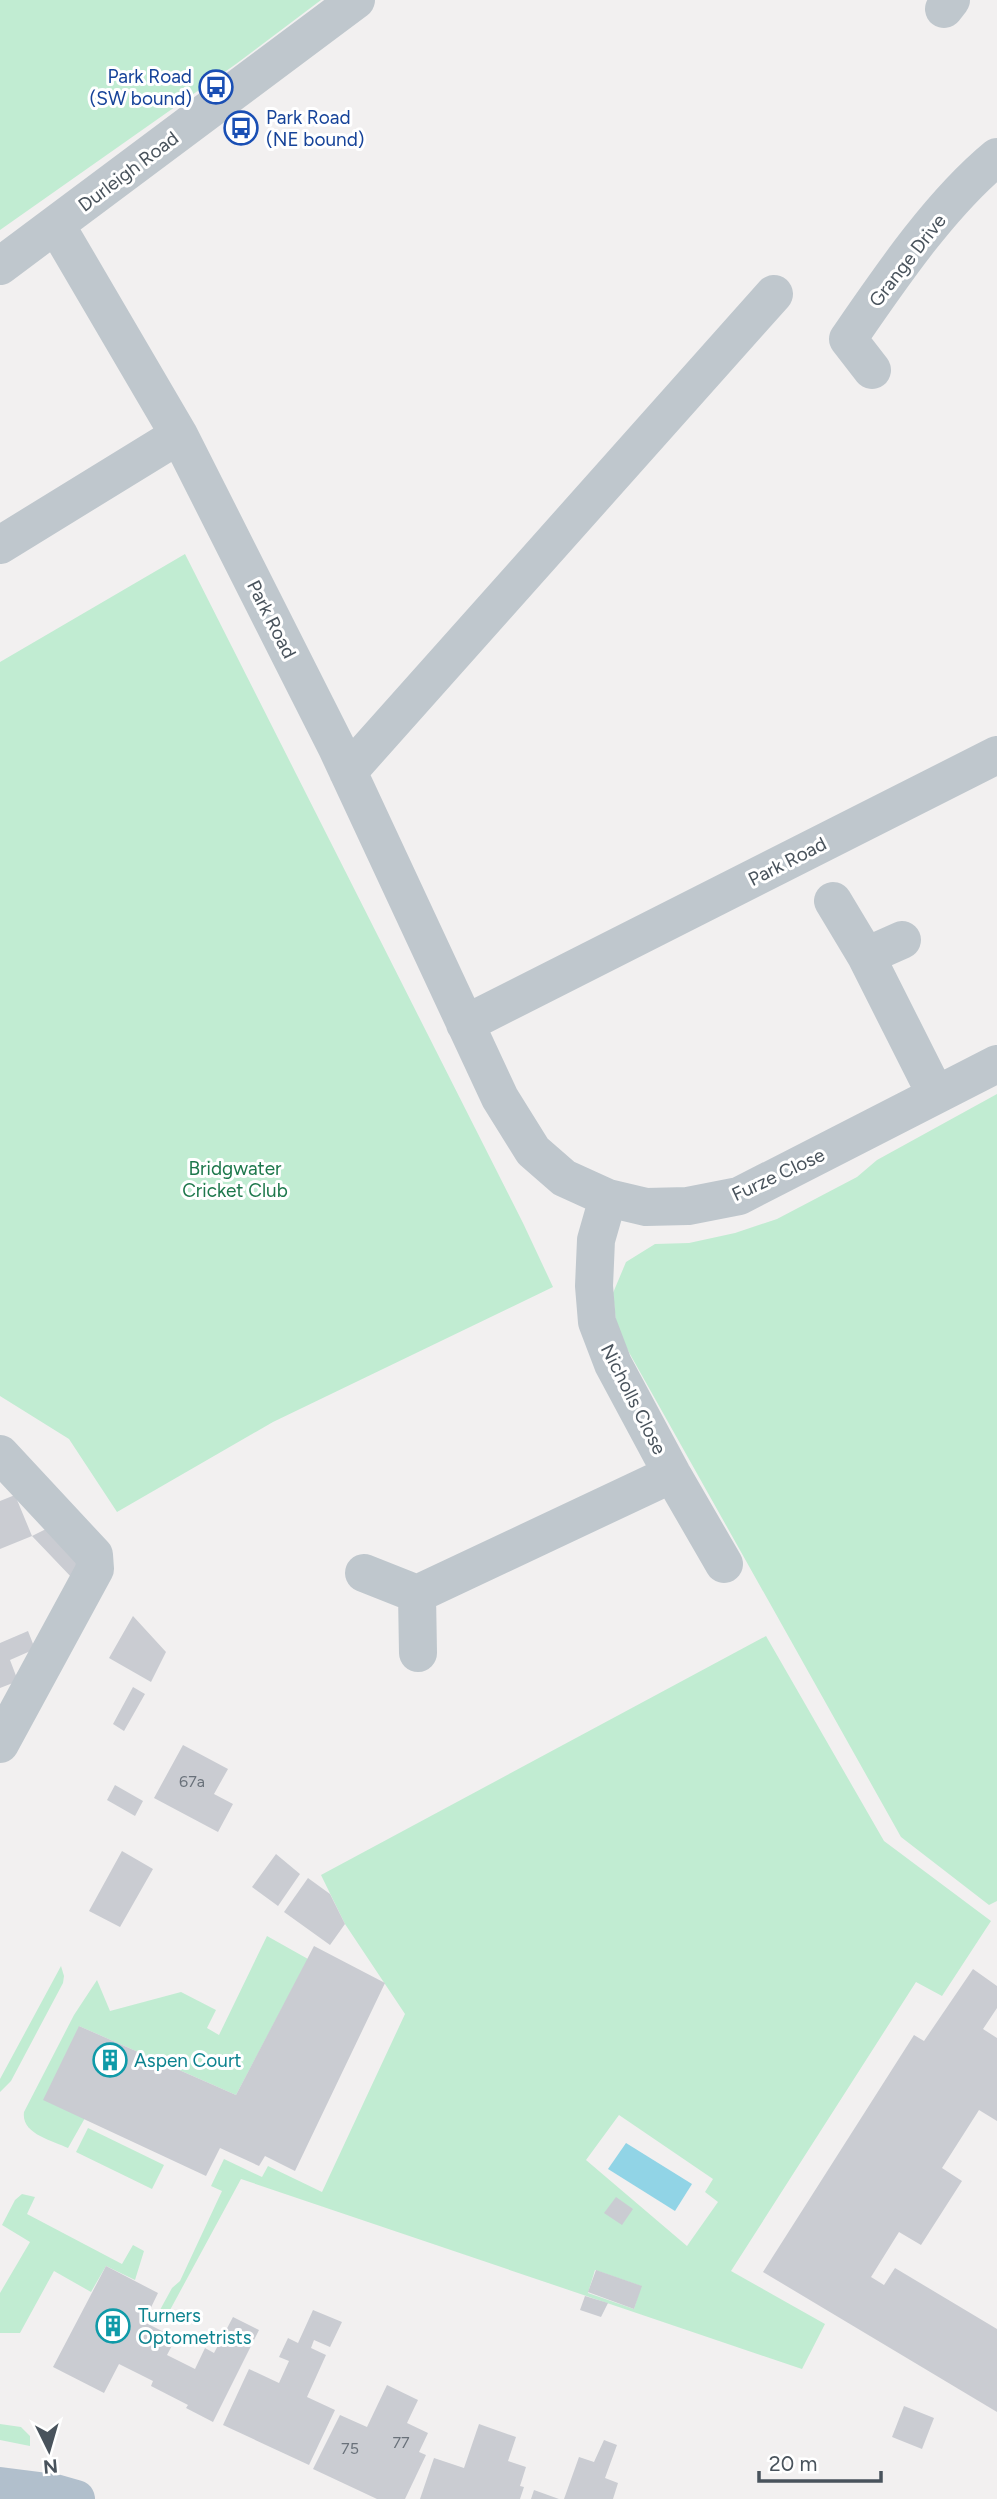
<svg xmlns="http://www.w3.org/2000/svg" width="997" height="2499" font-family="Figtree,sans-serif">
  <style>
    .green { fill: #c1ecd2; fill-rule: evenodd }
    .water { fill: #91d4e6 }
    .building { fill: #caccd2 }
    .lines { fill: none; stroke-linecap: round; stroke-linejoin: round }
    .minor { stroke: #bfc7cd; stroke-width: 38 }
    .major { stroke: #b1bfcc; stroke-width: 38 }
    .labels { text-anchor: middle; stroke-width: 6; stroke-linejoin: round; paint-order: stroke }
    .number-label { font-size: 16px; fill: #69717a }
    .transit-label { font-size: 19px; fill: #164399; stroke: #fff; text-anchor: end }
    .street-label { font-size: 19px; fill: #49535c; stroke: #fff }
    .park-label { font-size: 19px; fill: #1e784c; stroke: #fff }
    .culture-label { font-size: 19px; fill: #0d838f; stroke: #fff; text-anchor: start }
  </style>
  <rect width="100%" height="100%" fill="#f2f0f0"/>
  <!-- green -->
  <path class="green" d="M0 0H321L236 64 0 230Z
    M185 554 523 1223 553 1287 273 1422 117 1512 69 1439 0 1396V662Z
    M997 1094V1901L989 1905 901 1837 617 1331 613 1293 626 1262 655 1244 689 1243 735 1233 777 1219 857 1177 877 1160Z
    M766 1636 884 1841 991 1921 942 1996 916 1982 731 2271 825 2324 802 2369 241 2179 163 2323 155 2319 172 2288 180 2281 222 2191 211 2186 224 2159 262 2177 268 2166 322 2192 405 2014 345 1924 321 1875ZM619 2115 713 2179 705 2192 718 2202 687 2246 586 2160ZM595 2270 641 2286 634 2309 588 2293Z
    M267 1936 308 1959 236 2095 79 2026 85 2118 68 2148C52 2140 21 2134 24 2112L74 2015 97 1980 110 2011 181 1992 216 2010 207 2028 219 2035Z
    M61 1966 64 1976 63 1983 11 2081 0 2092V2079Z
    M88 2128 164 2165 152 2189 76 2152Z
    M22 2194 35 2197 27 2214 122 2264 133 2245 144 2251 135 2280 106 2266 91 2292 54 2271 20 2333H0V2293L30 2242 2 2225 15 2200Z
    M0 2424 21 2427 30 2436V2446L0 2440Z"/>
  <!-- water -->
  <path class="water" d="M626 2143 692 2184 675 2211 608 2169Z"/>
  <!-- building -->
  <path class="building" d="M15 1495 32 1536 0 1549V1501Z
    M50 1527 85 1561 74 1580 32 1536Z
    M133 1616 166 1652 151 1682 109 1658Z
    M28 1631 35 1649 10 1660 18 1681 0 1688V1643Z
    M133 1687 145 1694 124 1731 113 1724Z
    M183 1745 228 1769 214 1794 233 1804 218 1832 154 1798Z
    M115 1785 143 1801 135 1816 107 1800Z
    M122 1851 153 1869 120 1927 89 1911Z
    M276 1854 300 1874 278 1906 252 1887Z
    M308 1878 330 1894 345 1924 330 1945 284 1912Z
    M314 1946 385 1983 295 2171 265 2156 259 2166 220 2148 206 2176 43 2100 79 2026 236 2095Z
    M973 1969 997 1986V2008L983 2029 997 2038V2121L979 2110 942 2168 962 2181 921 2245 899 2232 871 2277 884 2285 895 2268 997 2329V2412L763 2272 914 2035 924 2041Z
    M616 2197 633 2209 622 2225 604 2213Z
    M106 2266 158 2293 144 2322 176 2338 167 2355 195 2369 205 2348 214 2353 233 2317 259 2330 213 2422 186 2408 188 2405 151 2386 153 2381 119 2364 104 2393 53 2367Z
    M596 2270 642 2286 634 2309 588 2292Z
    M585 2296 608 2303 601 2317 580 2310Z
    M313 2310 342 2322 330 2347 314 2340 311 2348 326 2355 307 2397 335 2410 309 2465 223 2425 249 2369 279 2383 289 2361 279 2357 288 2338 298 2343Z
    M387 2385 418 2400 407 2423 428 2433 419 2452 426 2455 405 2499H377L313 2469 340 2415 367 2427Z
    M904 2406 934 2418 922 2449 892 2437Z
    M479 2424 516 2437 508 2461 526 2467 520 2486 524 2487 520 2499H420L434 2458 464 2468Z
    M604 2440 617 2445 605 2478 618 2483 613 2499H564L579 2457 594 2462Z
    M534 2490 559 2499H531Z"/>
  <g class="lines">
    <!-- minor -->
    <path class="minor" d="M944 9 951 0
      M56 225 179 435 337 748 500 1098 533 1151 564 1178 608 1198 646 1207 688 1206 739 1196 997 1064
      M0 266 356 0
      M872 370 848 339C890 278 940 204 997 157
      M0 545 179 435
      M348 772 774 294
      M833 901 866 956 936 1095
      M866 956 902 940
      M465 1024 997 755
      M608 1198 596 1240 594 1286 597 1322 613 1364 672 1474 724 1564
      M0 1454 94 1555 95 1569 0 1744
      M364 1573 417 1594 672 1474
      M417 1594 418 1653"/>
    <!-- major -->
    <path class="major" d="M0 2486 55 2493 76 2499"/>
  </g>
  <!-- icons -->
  <defs>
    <symbol id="bus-ring" viewBox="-11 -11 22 22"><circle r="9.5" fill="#fff" stroke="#1a4fb4" stroke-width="1.5"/><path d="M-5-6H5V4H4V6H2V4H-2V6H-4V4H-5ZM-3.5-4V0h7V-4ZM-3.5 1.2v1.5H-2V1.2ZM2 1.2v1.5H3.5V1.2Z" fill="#1a4fb4"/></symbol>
    <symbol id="building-ring" viewBox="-11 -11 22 22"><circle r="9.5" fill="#fff" stroke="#0f9aa8" stroke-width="1.5"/><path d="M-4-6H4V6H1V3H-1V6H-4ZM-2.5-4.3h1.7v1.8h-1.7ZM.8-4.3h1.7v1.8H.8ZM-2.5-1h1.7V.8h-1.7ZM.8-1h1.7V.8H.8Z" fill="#0f9aa8"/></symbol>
  </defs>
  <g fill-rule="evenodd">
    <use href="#bus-ring" x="197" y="68" width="38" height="38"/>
    <use href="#bus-ring" x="222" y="109" width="38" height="38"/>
    <use href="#building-ring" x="91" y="2041" width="38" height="38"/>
    <use href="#building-ring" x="94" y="2307" width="38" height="38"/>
  </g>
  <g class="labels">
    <!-- number labels -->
    <g class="number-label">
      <text x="192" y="1787">67a</text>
      <text x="401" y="2448">77</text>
      <text x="350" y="2454">75</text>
    </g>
    <!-- transit labels -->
    <g class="transit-label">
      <text x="192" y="83">Park Road<tspan x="192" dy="22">(SW bound)</tspan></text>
      <text x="266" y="124" text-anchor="start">Park Road<tspan x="266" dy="22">(NE bound)</tspan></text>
    </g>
    <!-- street labels -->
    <g class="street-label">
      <text transform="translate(128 171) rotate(-37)" y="7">Durleigh Road</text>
      <text transform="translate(907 260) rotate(-52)" y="7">Grange Drive</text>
      <text transform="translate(272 619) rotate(63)" y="7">Park Road</text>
      <text transform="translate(787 861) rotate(-27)" y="7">Park Road</text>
      <text transform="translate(778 1174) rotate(-25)" y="7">Furze Close</text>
      <text transform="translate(634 1399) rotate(63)" y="7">Nicholls Close</text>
    </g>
    <!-- park labels -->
    <g class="park-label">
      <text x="235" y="1175">Bridgwater<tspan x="235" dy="22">Cricket Club</tspan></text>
    </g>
    <!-- culture labels -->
    <g class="culture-label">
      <text x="134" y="2067">Aspen Court</text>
      <text x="138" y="2322">Turners<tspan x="138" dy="22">Optometrists</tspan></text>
    </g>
  </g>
  <!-- north arrow -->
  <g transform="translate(49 2450) rotate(175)" stroke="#ffffff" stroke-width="5" paint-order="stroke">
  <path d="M0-5L12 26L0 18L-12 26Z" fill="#49535c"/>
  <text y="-10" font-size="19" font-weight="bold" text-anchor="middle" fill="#49535c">N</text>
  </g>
  <!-- scale -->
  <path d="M759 2471v10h122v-10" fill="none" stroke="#49535c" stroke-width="3.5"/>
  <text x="769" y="2471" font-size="21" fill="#49535c" stroke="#ffffff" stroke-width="5" paint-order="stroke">20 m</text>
</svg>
